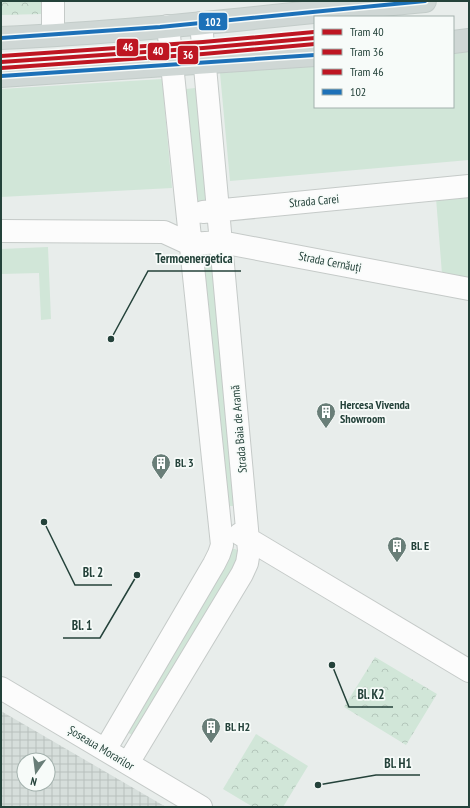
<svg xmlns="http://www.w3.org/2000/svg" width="470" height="808" font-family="'PT Sans Narrow',sans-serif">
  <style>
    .industrial { fill: url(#industrial-grid); fill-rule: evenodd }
    .green { fill: #d1e6d8 }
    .park { fill: url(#park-crowns) }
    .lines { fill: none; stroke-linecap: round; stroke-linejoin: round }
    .minor-casing { stroke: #c5cac8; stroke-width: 24 }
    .major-casing { stroke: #c3ccc9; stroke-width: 24 }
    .minor { stroke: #fcfcfc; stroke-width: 22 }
    .major { stroke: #cfd7d5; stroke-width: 22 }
    .bus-1-casing { stroke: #f7fbf9; stroke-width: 7 }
    .bus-1 { stroke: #1d71b8; stroke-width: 4 }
    .tram-1-casing { stroke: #f7fbf9; stroke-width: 7 }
    .tram-2-casing { stroke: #f7fbf9; stroke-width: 7 }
    .tram-3-casing { stroke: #f7fbf9; stroke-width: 7 }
    .tram-1 { stroke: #be1622; stroke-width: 4 }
    .tram-2 { stroke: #be1622; stroke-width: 4 }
    .tram-3 { stroke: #be1622; stroke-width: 4 }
    .labels { text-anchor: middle; stroke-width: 3.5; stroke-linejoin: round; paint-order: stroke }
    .street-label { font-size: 12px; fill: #24423a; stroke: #f7fbf9 }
    .poi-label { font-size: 12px; font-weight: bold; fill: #24423a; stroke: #f7fbf9; text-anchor: start }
    .leader { fill: none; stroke: #24423a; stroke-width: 1.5 }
    .callout-dot { fill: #24423a; stroke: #f7fbf9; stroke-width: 1.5 }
    .callout-label { font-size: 13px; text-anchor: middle; font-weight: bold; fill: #24423a; stroke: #f7fbf9; stroke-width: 3.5; stroke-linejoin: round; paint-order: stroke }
    .line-badge { stroke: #f7fbf9; stroke-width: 1.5 }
    .badge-label { font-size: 11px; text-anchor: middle; font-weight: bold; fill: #fff }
  </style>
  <defs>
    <pattern id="industrial-grid" width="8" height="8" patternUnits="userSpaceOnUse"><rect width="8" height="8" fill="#d6dedb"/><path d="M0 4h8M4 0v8" fill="none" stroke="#b8c0bd"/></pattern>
    <pattern id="park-crowns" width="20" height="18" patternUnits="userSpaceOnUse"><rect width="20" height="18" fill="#d1e6d8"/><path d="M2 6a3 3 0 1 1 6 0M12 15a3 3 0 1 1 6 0" fill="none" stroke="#b3c6ba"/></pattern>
  </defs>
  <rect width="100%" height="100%" fill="#e8edeb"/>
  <!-- industrial -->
  <path class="industrial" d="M1 711 166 807H1ZM24 760H48V784H24Z"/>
  <!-- green -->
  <path class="green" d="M469 51V160L230 181 220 73 315 65V107H453V53Z
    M162 79 172 188 1 197V89Z
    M195 88 200 90 212 193 205 202 198 203 193 200 183 92 186 89Z
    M469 195V279L442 274 436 198Z
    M48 247 51 319 41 320 39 273 1 274V249Z
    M210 252 215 255 237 506H230L224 503 198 257 203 253Z
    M229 549H235L242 553 132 735 127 732Z"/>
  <!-- park -->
  <path class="park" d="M1 1H42V14L1 15Z
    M375 657 437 694 406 745 344 707Z
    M256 734 308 766 283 807H253L223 789Z"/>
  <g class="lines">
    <defs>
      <path id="minor" d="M53 1V35
        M203 212 469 186
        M1 231 164 232 190 244 221 242 469 289
        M240 534 469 671
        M1 688 201 807
        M105 750 214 564 219 554 222 545 168 26
        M128 763 242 574 247 563 249 551 201 23"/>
      <path id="major" d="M1 38C143 32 283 14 425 1
        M453 42 469 40
        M1 76 315 55"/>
    </defs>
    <!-- minor casing -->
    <use href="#minor" class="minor-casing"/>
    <!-- major casing -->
    <use href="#major" class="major-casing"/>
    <!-- minor -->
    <use href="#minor" class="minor"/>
    <!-- major -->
    <use href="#major" class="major"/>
    <defs>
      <path id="bus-1" d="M1 38 160 27 425 1
        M1 76 315 55"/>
    </defs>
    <!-- bus-1 casing -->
    <use href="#bus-1" class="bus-1-casing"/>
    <!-- bus-1 -->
    <use href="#bus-1" class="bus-1"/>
    <defs>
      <path id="tram-1" d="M1 62 203 48 315 38"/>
      <path id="tram-2" d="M1 68 203 54 315 44"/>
      <path id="tram-3" d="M1 56 203 42 314 32"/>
    </defs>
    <!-- tram-1 casing -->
    <use href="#tram-1" class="tram-1-casing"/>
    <!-- tram-2 casing -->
    <use href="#tram-2" class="tram-2-casing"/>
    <!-- tram-3 casing -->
    <use href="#tram-3" class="tram-3-casing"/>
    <!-- tram-1 -->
    <use href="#tram-1" class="tram-1"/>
    <!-- tram-2 -->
    <use href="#tram-2" class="tram-2"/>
    <!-- tram-3 -->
    <use href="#tram-3" class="tram-3"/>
  </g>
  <!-- icons -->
  <defs>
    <symbol id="building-pin" viewBox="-11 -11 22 30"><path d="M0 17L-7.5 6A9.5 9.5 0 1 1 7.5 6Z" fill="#697e78" stroke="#f7fbf9"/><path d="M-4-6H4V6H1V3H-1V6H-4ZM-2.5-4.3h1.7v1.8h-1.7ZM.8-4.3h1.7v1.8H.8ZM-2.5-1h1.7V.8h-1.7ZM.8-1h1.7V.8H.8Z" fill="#fff"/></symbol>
  </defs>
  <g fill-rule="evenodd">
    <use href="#building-pin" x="315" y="401" width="22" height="30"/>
    <use href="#building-pin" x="150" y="452" width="22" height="30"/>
    <use href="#building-pin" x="386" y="535" width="22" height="30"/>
    <use href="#building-pin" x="200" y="716" width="22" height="30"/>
  </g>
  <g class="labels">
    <!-- street labels -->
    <g class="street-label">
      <text transform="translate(314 201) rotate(-5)" y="4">Strada Carei</text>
      <text transform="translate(330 262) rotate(11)" y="4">Strada Cernăuți</text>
      <text transform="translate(239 429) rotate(-95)" y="4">Strada Baia de Aramă</text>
      <text transform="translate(101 748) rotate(31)" y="4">Șoseaua Morarilor</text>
    </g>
    <!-- poi labels -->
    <g class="poi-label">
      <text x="340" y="409">Hercesa Vivenda<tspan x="340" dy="14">Showroom</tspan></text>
      <text x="175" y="467">Bl. 3</text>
      <text x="411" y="550">Bl. E</text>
      <text x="225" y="731">Bl. H2</text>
    </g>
  </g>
  <!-- callouts -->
  <path class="leader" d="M111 339L148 271H241M44 522L75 585H112M137 575L100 638H63M332 665L349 707H393M318 785L376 775H420"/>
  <g class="callout-dot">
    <circle cx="111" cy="339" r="4"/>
    <circle cx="44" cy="522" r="4"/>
    <circle cx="137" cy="575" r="4"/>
    <circle cx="332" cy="665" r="4"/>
    <circle cx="318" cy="785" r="4"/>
  </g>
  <g class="callout-label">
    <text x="194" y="263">Termoenergetica</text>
    <text x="93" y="577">Bl. 2</text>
    <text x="82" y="630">Bl. 1</text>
    <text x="371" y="699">Bl. K2</text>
    <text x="398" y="768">Bl. H1</text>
  </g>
  <g class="line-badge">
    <rect x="198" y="12" width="30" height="19" rx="4" fill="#1d71b8"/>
    <rect x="116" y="38" width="23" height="19" rx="4" fill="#be1622"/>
    <rect x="147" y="42" width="23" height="19" rx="4" fill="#be1622"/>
    <rect x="177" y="45" width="22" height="20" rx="4" fill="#be1622"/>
  </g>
  <g class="badge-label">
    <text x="213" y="26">102</text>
    <text x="128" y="51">46</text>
    <text x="158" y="55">40</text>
    <text x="188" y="59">36</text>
  </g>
  <!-- border -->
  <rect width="470" height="808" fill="none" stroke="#24423a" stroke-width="4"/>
  <!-- legend -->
  <rect x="314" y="16" width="140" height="92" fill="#f7fbf9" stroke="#a3b1ad"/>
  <rect x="322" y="29" width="20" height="6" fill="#be1622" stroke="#a3b1ad"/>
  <text x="350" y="36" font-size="12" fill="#24423a">Tram 40</text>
  <rect x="322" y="49" width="20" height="6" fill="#be1622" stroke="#a3b1ad"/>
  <text x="350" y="56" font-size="12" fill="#24423a">Tram 36</text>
  <rect x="322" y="69" width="20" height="6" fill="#be1622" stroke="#a3b1ad"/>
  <text x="350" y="76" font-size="12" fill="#24423a">Tram 46</text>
  <rect x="322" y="89" width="20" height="6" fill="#1d71b8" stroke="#a3b1ad"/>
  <text x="350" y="96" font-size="12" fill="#24423a">102</text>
  <!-- north arrow -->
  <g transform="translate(36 772) rotate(194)"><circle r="19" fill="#f7fbf9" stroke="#a3b1ad"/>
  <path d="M0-3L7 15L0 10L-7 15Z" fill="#697e78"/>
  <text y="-6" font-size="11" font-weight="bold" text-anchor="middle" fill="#24423a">N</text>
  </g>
</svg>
